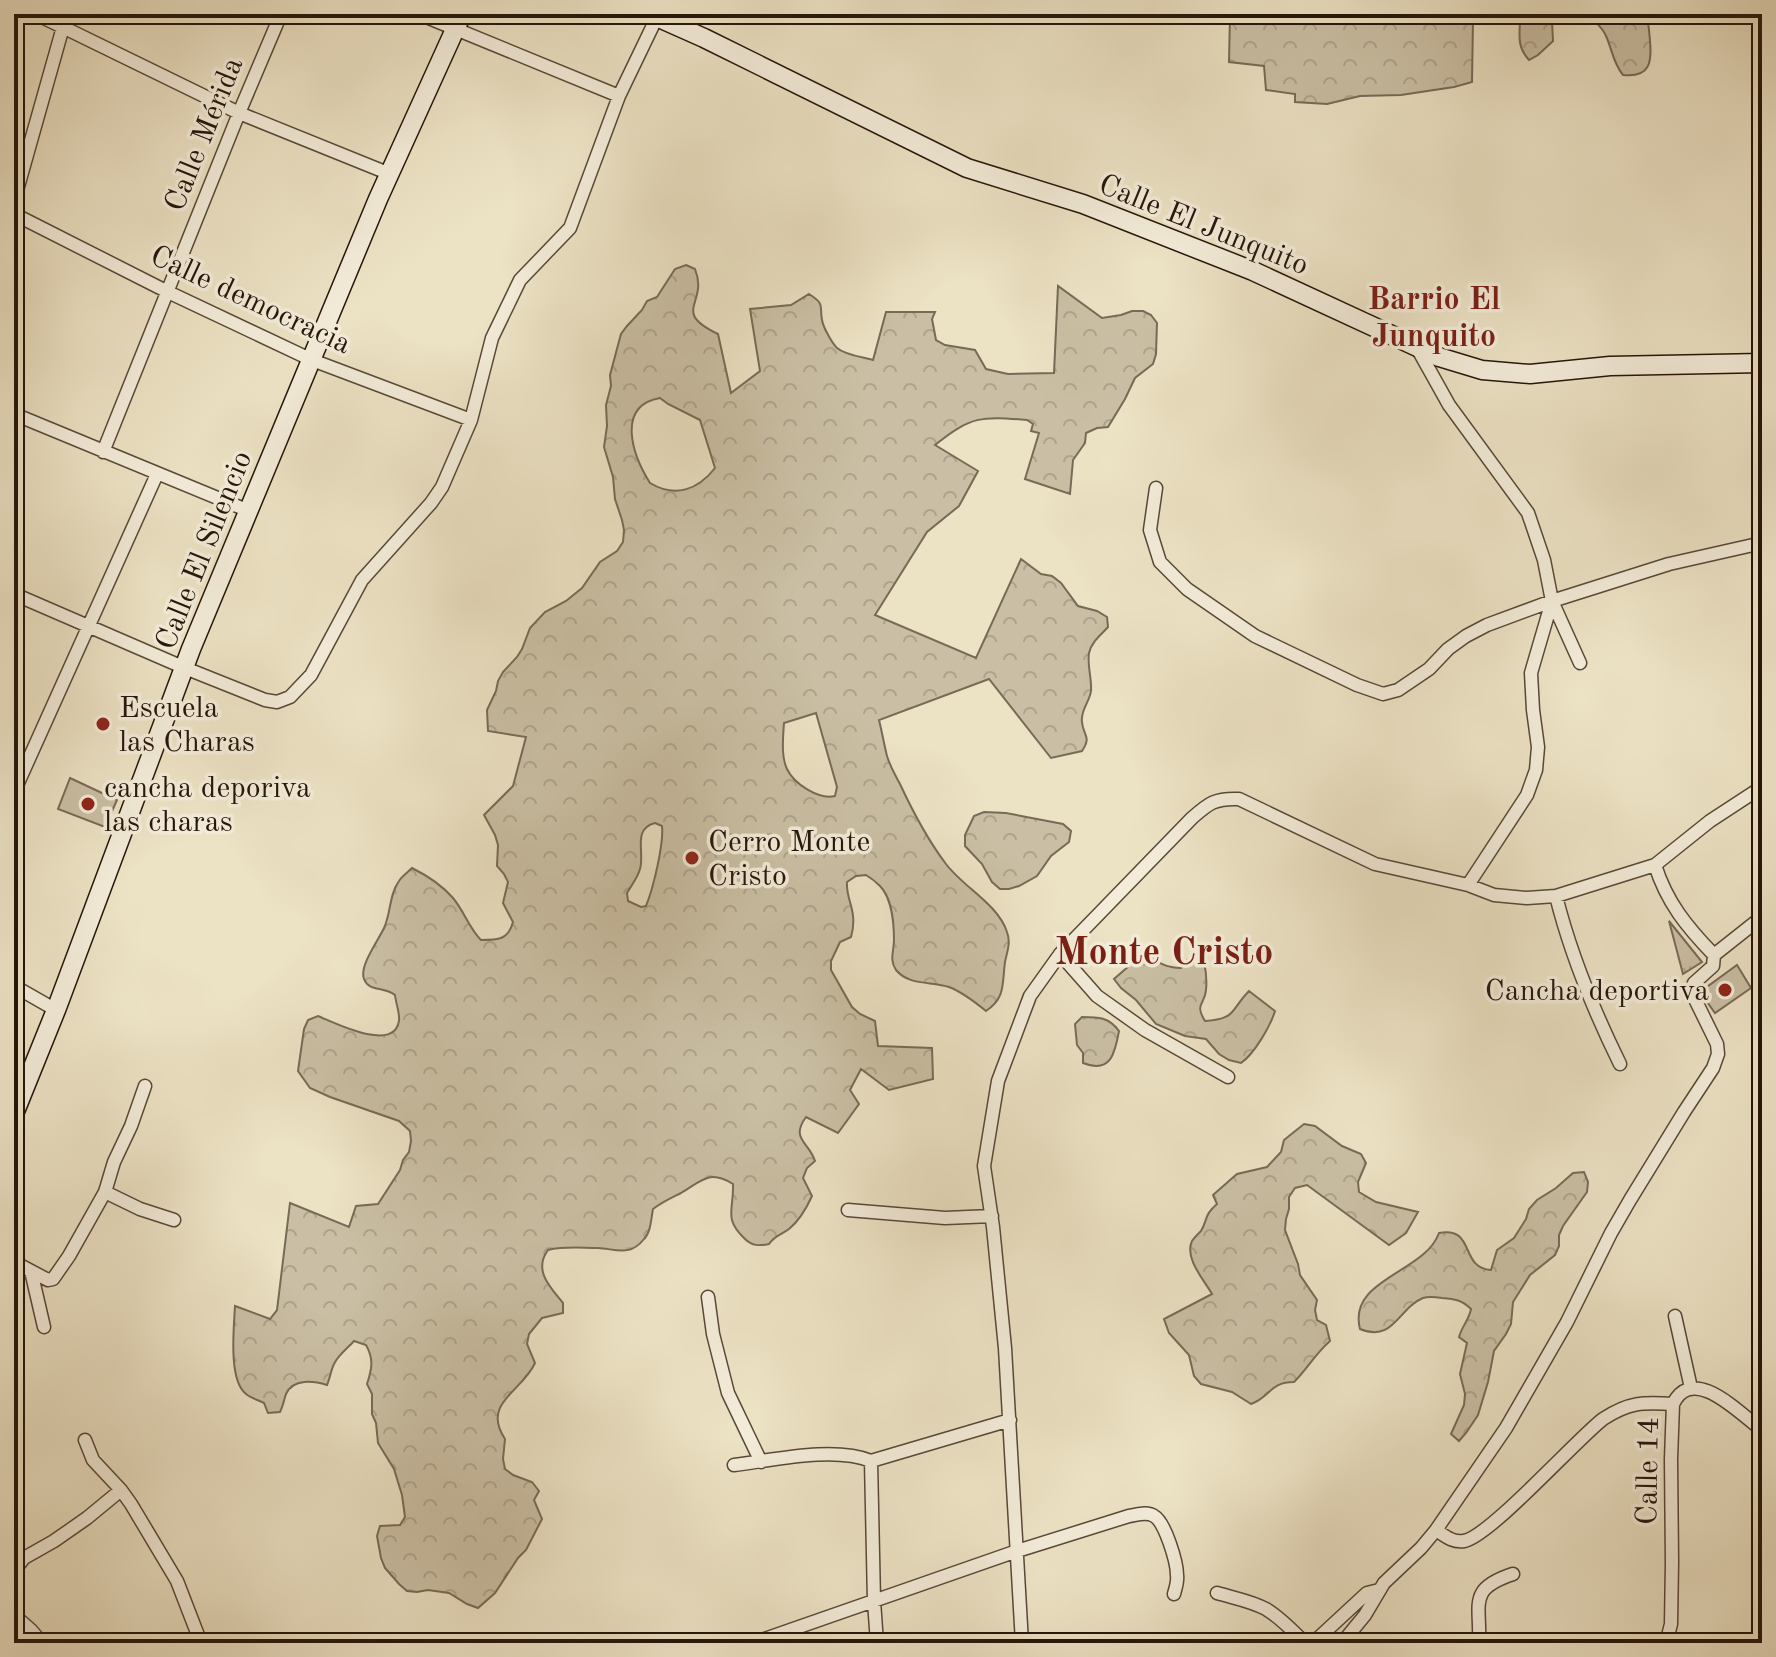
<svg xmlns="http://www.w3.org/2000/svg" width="1776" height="1657" font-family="'Old Standard TT',serif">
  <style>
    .forest { fill: url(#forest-crowns); stroke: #786a57; stroke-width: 2; fill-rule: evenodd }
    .park { fill: url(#park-tufts); stroke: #786a57; stroke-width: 2 }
    .pitch { fill: #cabfa4; stroke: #786a57; stroke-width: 2 }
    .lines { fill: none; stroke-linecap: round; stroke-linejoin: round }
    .street-casing { stroke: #584838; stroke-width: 15 }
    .secondary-casing { stroke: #26150a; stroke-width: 21 }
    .street { stroke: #f3ecd9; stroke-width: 12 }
    .secondary { stroke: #f3ecd9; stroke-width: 18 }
    .poi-dot { fill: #8f2418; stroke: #f3ecd9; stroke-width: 3 }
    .labels { text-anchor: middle; stroke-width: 7; stroke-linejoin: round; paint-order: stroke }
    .street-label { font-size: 30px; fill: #26150a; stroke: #f3ecd9 }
    .poi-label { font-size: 30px; fill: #26150a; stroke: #f3ecd9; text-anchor: start }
    .neighbourhood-label { font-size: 32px; font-weight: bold; fill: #7a1f14; stroke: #f3ecd9 }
    .district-label { font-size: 38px; font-weight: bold; fill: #7a1f14; stroke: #f3ecd9 }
  </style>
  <defs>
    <pattern id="forest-crowns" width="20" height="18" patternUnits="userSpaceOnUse" patternTransform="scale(2)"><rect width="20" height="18" fill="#cabfa4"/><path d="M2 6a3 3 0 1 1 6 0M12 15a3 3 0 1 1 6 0" fill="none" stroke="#ada38c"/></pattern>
    <pattern id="park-tufts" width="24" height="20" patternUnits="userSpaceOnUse" patternTransform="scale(2)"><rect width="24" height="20" fill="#cabfa4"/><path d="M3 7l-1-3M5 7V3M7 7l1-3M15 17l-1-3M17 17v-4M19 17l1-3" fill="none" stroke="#ada38c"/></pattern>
  </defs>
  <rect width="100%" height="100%" fill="#ece2c4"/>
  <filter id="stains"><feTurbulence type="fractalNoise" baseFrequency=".0025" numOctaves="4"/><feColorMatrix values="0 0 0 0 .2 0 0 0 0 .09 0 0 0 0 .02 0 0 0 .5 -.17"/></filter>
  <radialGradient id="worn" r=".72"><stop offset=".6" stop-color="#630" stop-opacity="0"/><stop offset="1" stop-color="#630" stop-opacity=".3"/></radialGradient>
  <!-- forest -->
  <path class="forest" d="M1230 14H1557L1552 21 1553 41 1538 55 1529 60C1518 48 1519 38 1520 22L1473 19 1472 82 1454 87 1401 95 1360 96 1327 104 1295 102V94L1266 90 1264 66 1229 62Z
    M1588 14H1646C1649 23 1649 31 1650 41 1652 62 1650 78 1623 75 1613 63 1612 49 1606 36 1602 26 1594 22 1588 14Z
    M686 265 695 269C709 304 670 311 718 334L731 393 760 371 750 309 791 305 809 294C826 305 819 305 822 320 823 327 832 343 837 348 845 355 862 357 873 360L886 312H935L932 319 936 340 945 345 975 350 986 369 1008 374 1054 373 1058 286 1102 318 1121 315 1132 311H1143L1151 315 1157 323 1156 354 1153 364 1135 378 1125 399 1108 427 1097 428 1086 433 1085 443 1073 460 1070 494 1025 479 1039 433 1031 431 1033 424 1027 420C981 416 971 416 935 445L978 471 959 506 927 532 875 615 976 658 1021 559 1041 574 1052 576 1061 583 1078 606 1097 611 1107 617 1108 627C1102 634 1091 642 1089 653 1087 665 1092 679 1091 691 1090 701 1080 711 1082 722 1083 736 1092 736 1082 751L1051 758 989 679 879 720C882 732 884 744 887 756 890 766 895 775 900 784 913 812 927 839 946 864 963 887 998 904 1007 932 1011 943 1007 952 1005 962 1002 983 1006 998 986 1011 975 1002 962 992 949 987 932 981 909 986 896 970 889 960 894 951 894 940 894 925 892 898 880 886 876 882 871 878 866 875L856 876 847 882C846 895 852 904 853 916 854 924 853 930 851 937L840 942 831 961V970L852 1007 860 1014 875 1021 878 1046 932 1048 933 1079 889 1090 861 1069 850 1090 859 1104 838 1133 806 1117C790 1139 809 1142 815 1161L807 1168 803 1178 812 1196C807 1207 799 1221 789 1229 781 1235 775 1235 769 1244 759 1246 752 1246 745 1239 723 1218 734 1211 733 1184 709 1169 702 1181 681 1193 671 1198 662 1202 653 1209 651 1219 651 1232 644 1239 630 1257 616 1249 598 1248 581 1248 565 1246 548 1250 533 1270 550 1287 563 1303V1313L542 1318 529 1334 527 1344 535 1363C522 1392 481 1403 505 1439L503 1459 505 1469 513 1475 532 1482 539 1491 534 1500 542 1519 526 1550 518 1558 495 1593 478 1608 467 1604 449 1593 428 1590 417 1592 407 1591 399 1584 385 1568 381 1558 377 1536 380 1526 400 1525 405 1517 402 1495 394 1469 378 1443 376 1423 372 1414V1394L367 1384C372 1369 374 1359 366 1345L354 1341C348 1348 338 1355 334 1364 331 1370 330 1378 327 1385 314 1381 293 1378 286 1394 284 1400 283 1406 280 1412L268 1413 264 1403C258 1400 251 1398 246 1394 228 1380 234 1327 235 1306L270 1319 277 1310 290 1203 349 1227 356 1206 378 1204 400 1170 403 1160 409 1152 411 1141 410 1131 399 1121 330 1097 310 1088 298 1071 304 1029 308 1020 318 1016C335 1023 394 1053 399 1021 400 1013 396 1004 395 995 383 986 369 992 364 979 359 966 378 941 384 928 391 913 389 895 399 881 402 876 408 872 412 868 428 876 441 884 453 898 464 911 469 928 481 940 498 940 508 940 513 922L503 903 508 882 504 874 497 866 498 845 495 835 484 815 513 786 526 737 488 731 487 710 496 691 498 681 503 672 517 657 522 649 530 628 545 612 566 601 582 588 600 562 617 551 623 542 624 530 622 520 615 499 613 477 604 447 607 426 606 405 611 386 610 375 621 334 627 326 642 310 647 301 657 297 675 269ZM660 398 668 404 700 420 715 468C698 490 675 498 650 483 633 456 615 406 660 398ZM816 713 837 787 835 796C819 800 794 784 787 769 781 757 783 737 784 723ZM655 823 662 826C664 844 653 889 646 906L641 907 628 901 627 893C631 886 638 877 640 869 645 852 632 829 655 823Z
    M984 812 1006 813 1063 824 1071 831 1069 842 1051 856 1037 876 1019 886 1009 889H1000L992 882 982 864 965 846V835L974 816Z
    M1144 953C1156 961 1165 968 1181 968L1187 960 1196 956 1204 962C1206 971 1207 981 1206 990 1205 1005 1194 1003 1205 1021 1237 1019 1230 1010 1249 991L1275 1011C1270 1027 1254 1054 1241 1063L1229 1060 1219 1054 1206 1039 1185 1036 1156 1024 1136 1000 1121 988 1114 979Z
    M1082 1017C1098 1017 1109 1017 1119 1031 1115 1053 1111 1074 1083 1063V1053L1077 1045 1075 1024Z
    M1304 1124 1315 1126 1342 1146 1361 1154 1366 1163 1358 1182 1359 1192 1376 1202 1418 1212 1406 1233 1389 1245 1307 1185 1295 1188 1289 1197V1209L1286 1219 1285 1230 1298 1264 1300 1275 1317 1300 1315 1310 1317 1320 1326 1325 1330 1341C1316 1353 1307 1369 1294 1382 1269 1382 1271 1397 1251 1404L1232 1392 1201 1384 1194 1376 1189 1355 1169 1333 1164 1319 1212 1294C1204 1280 1184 1258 1192 1241 1194 1238 1199 1233 1201 1231 1208 1219 1204 1215 1217 1204L1213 1195 1237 1174 1267 1167 1281 1152 1284 1140Z
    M1584 1172 1588 1182 1587 1192 1563 1226 1559 1235V1246L1555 1255 1530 1275 1513 1302 1511 1324 1506 1334 1494 1351 1488 1382 1478 1415 1466 1433 1459 1441 1451 1434 1464 1405 1465 1394 1460 1374 1467 1343 1459 1337C1462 1326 1469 1320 1471 1309 1462 1300 1455 1299 1442 1298 1436 1297 1429 1296 1423 1298 1398 1308 1394 1343 1360 1329 1347 1279 1425 1273 1439 1233 1476 1226 1459 1268 1491 1270L1497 1250 1514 1238 1526 1219 1529 1209 1537 1200 1556 1188 1573 1173Z"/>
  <!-- park -->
  <path class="park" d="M1669 921 1702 962 1683 974Z"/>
  <!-- pitch -->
  <path class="pitch" d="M70 778 117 800 105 827 58 809Z
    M1737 965 1751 988 1715 1013 1700 992Z"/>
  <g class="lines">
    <defs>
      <path id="street" d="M36 14 239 113 390 174
        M419 14 619 96
        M14 201 63 27 70 14
        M14 214 168 292 312 360 471 420
        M1416 346 1449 405 1528 513 1544 560 1552 601 1531 673 1533 710 1538 747 1536 770 1527 795 1468 885
        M14 414 249 511
        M103 452 239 113 281 14
        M1156 488 1150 530 1160 562 1187 589 1255 636 1357 685 1383 694 1398 690 1429 669 1448 649 1466 636 1487 625 1552 601 1669 564 1762 543
        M14 594 185 668 265 700 277 702 290 697 311 675 362 580 431 503 442 487 471 420 492 338 520 280 570 228 619 96 657 17
        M1552 601 1580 663
        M14 792 157 474
        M1556 896C1571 956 1593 1009 1620 1064
        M1060 954 1097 996 1145 1030 1228 1077
        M1714 955C1687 927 1667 903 1655 865L1710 821 1762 787
        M1714 955 1762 917
        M14 986 56 1010
        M105 1192 140 1209 174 1220
        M848 1210 945 1218 992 1216
        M14 1262 48 1280 53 1279 69 1256 105 1192 114 1162 131 1126 145 1086
        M31 1271 44 1327
        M708 1297 713 1334 728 1393 761 1462
        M1675 1316 1691 1388
        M85 1440 93 1460 121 1490 131 1504 177 1581 201 1643
        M734 1465C774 1460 834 1446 871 1461
        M1436 1530C1445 1536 1453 1543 1464 1541 1489 1537 1576 1440 1603 1419 1629 1402 1643 1402 1673 1404
        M14 1591 18 1566 24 1558 54 1541 87 1518 121 1490
        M1217 1593C1234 1598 1251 1601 1266 1609 1281 1618 1293 1631 1305 1643
        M14 1615 31 1630 42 1643
        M753 1643 1017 1551 1129 1516C1136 1515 1147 1511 1154 1516 1165 1522 1177 1562 1177 1575 1178 1581 1176 1587 1174 1594
        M877 1643 874 1601 871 1461 1010 1420
        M1022 1643 1005 1348 993 1227 984 1166 998 1081 1030 996 1060 954 1192 818C1209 803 1215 798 1239 799L1375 864 1468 885 1494 895 1527 898 1556 896 1655 865
        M1313 1643 1367 1593 1379 1590
        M1342 1643 1365 1615 1384 1583 1421 1548 1436 1530 1506 1428 1567 1322 1611 1233 1630 1200 1684 1112 1713 1068 1718 1054 1717 1044 1691 991 1694 983 1713 966 1714 955
        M1479 1643C1481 1604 1467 1589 1513 1574
        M1660 1643 1668 1636 1671 1624 1672 1562 1671 1459 1673 1404C1693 1363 1740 1414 1762 1430"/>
      <path id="secondary" d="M650 14 704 38 967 168 1083 204 1253 271 1439 357 1482 370 1530 374 1610 366 1762 363
        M14 1114 56 1010 191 649 378 199 462 14"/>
    </defs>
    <!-- street casing -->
    <use href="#street" class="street-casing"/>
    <!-- secondary casing -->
    <use href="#secondary" class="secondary-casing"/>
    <!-- street -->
    <use href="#street" class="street"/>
    <!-- secondary -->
    <use href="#secondary" class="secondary"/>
  </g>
  <!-- markers -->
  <g class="poi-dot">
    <circle cx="103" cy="724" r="8"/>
    <circle cx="88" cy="804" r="8"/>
    <circle cx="692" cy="858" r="8"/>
    <circle cx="1725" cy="990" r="8"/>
  </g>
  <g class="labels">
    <!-- street labels -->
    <g class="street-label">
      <text transform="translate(203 134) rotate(-68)" y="10">Calle Mérida</text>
      <text transform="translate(1204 224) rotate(22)" y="10">Calle El Junquito</text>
      <text transform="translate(251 299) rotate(25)" y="10">Calle democracia</text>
      <text transform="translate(203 550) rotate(-68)" y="10">Calle El Silencio</text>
      <text transform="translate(1647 1471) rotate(-89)" y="10">Calle 14</text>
    </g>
    <!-- poi labels -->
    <g class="poi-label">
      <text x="119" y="717">Escuela<tspan x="119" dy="34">las Charas</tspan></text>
      <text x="104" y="797">cancha deporiva<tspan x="104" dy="34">las charas</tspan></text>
      <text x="708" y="851">Cerro Monte<tspan x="708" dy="34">Cristo</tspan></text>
      <text x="1709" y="1000" text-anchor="end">Cancha deportiva</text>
    </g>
    <!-- neighbourhood labels -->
    <g class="neighbourhood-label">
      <text x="1434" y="309">Barrio El<tspan x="1434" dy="37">Junquito</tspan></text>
    </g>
    <!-- district labels -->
    <g class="district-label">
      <text x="1164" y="964">Monte Cristo</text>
    </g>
  </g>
  <!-- margin -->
  <rect width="1776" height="1657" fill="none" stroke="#ece2c4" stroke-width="48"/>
  <rect x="16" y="16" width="1744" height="1625" fill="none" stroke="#26150a" stroke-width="4"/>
  <rect x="24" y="24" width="1728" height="1609" fill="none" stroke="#26150a" stroke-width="2"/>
  <rect width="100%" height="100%" filter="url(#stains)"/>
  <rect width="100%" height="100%" fill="url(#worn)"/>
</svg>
